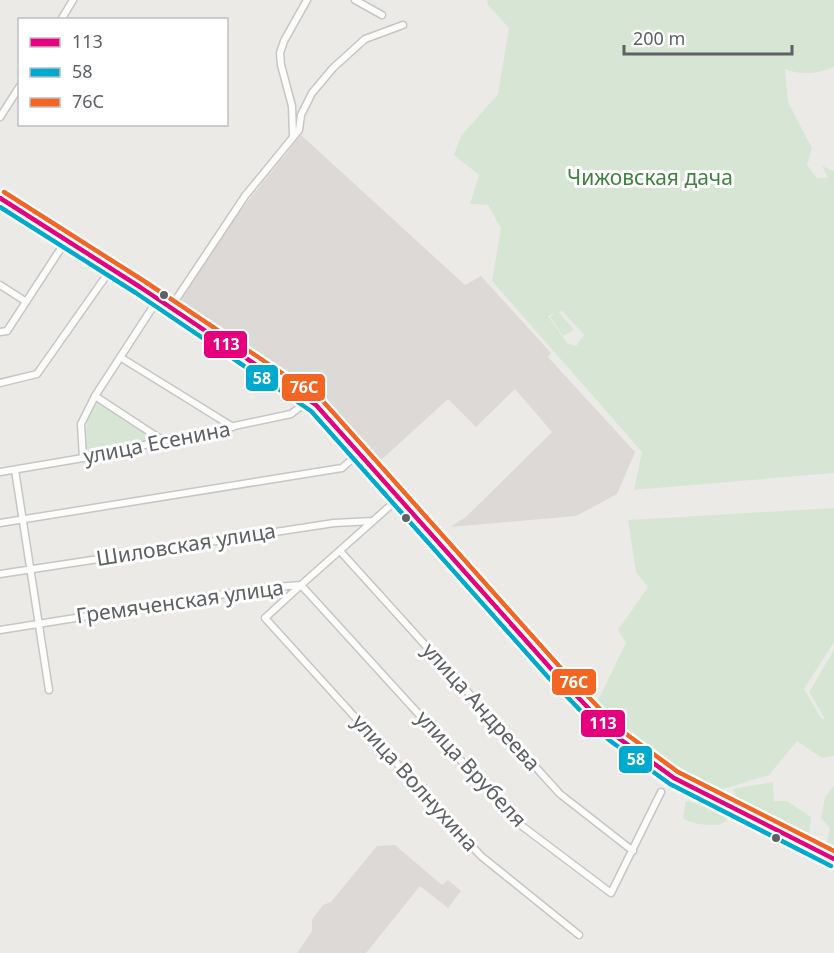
<svg xmlns="http://www.w3.org/2000/svg" width="834" height="953" font-family="'Noto Sans',sans-serif">
  <style>
    .industrial { fill: #dcd9d7 }
    .green { fill: #d7e6d4; fill-rule: evenodd }
    .lines { fill: none; stroke-linecap: round; stroke-linejoin: round }
    .minor-casing { stroke: #c6c6c7; stroke-width: 9 }
    .minor { stroke: #fcfcfb; stroke-width: 6 }
    .bus-1-casing { stroke: #fff; stroke-width: 9 }
    .bus-2-casing { stroke: #fff; stroke-width: 9 }
    .bus-3-casing { stroke: #fff; stroke-width: 9 }
    .bus-1 { stroke: #e5007d; stroke-width: 4.5 }
    .bus-2 { stroke: #00a9ce; stroke-width: 4.5 }
    .bus-3 { stroke: #f26522; stroke-width: 4.5 }
    .bus-dot { fill: #5d6064; stroke: #fff; stroke-width: 2 }
    .labels { text-anchor: middle; stroke-width: 6; stroke-linejoin: round; paint-order: stroke }
    .park-label { font-size: 21px; fill: #3d833d; stroke: #fff }
    .street-label { font-size: 21px; fill: #5d6064; stroke: #fff }
    .line-badge { stroke: #fff; stroke-width: 2 }
    .badge-label { font-size: 16px; text-anchor: middle; font-weight: bold; fill: #fff }
  </style>
  <rect width="100%" height="100%" fill="#eceae7"/>
  <!-- industrial -->
  <path class="industrial" d="M301 135 465 285 481 276 551 353 548 357 635 452 617 494 576 516 450 527 466 517 552 432 515 389 476 427 448 399 380 461 317 397 175 301 219 237Z
    M395 845 442 885 448 880 461 891 448 908 420 886 366 953H297L312 931V920L323 905 331 902 377 846Z"/>
  <!-- green -->
  <path class="green" d="M487 0H834V67C815 74 804 76 785 69L788 102 812 148 807 165 817 178H828L822 166 834 171V473L634 490 642 452 492 281 501 228 488 205 470 204 479 175 454 155 461 136 498 94 509 28 488 5ZM562 311 584 335 576 346 567 343 548 316 555 313 550 317 563 336 574 330 559 312Z
    M97 398 157 439 90 452 85 450 87 420Z
    M834 508V642L804 689 822 719H825L809 692 834 650V756L822 758 797 741 769 775 714 792C669 769 629 744 594 708L626 643 618 630 648 587 636 572 628 520Z
    M773 782 774 801H787L811 817 809 839 739 804 733 789Z
    M834 786V848L827 842 830 828 821 818 825 797Z
    M686 801 702 805 711 804 725 812 728 818 722 824C711 826 691 825 683 818Z"/>
  <g class="lines">
    <defs>
      <path id="minor" d="M355 0 382 15
        M61 20 73 0
        M0 117 20 86
        M293 135 292 106 281 65 280 53 284 41 307 0
        M0 198 140 287 316 405 360 452 553 671 613 734 674 778 834 859
        M0 285 25 301
        M171 307 245 196 299 130 301 115 312 93 333 68 365 39 403 25
        M0 332 7 331 67 239
        M120 357 233 427
        M0 383 37 374 111 269
        M95 396 162 440
        M83 458 81 424 95 396 158 299
        M15 470 49 690
        M0 472 83 458 291 414 309 400
        M0 523 342 468 360 452
        M340 551 560 794 633 851
        M0 574 334 523 373 521
        M0 630 263 588 301 585 400 497
        M579 935 481 856 265 618 301 585 518 823 611 893 661 792"/>
    </defs>
    <!-- minor casing -->
    <use href="#minor" class="minor-casing"/>
    <!-- minor -->
    <use href="#minor" class="minor"/>
    <defs>
      <path id="bus-1" d="M0 198 140 287 316 405 553 671 613 734 674 778 834 859"/>
      <path id="bus-2" d="M0 207 136 293 311 411 547 676 609 740 670 784 831 866"/>
      <path id="bus-3" d="M4 192 144 281 321 399 559 666 618 728 678 772 834 851"/>
    </defs>
    <!-- bus-1 casing -->
    <use href="#bus-1" class="bus-1-casing"/>
    <!-- bus-2 casing -->
    <use href="#bus-2" class="bus-2-casing"/>
    <!-- bus-3 casing -->
    <use href="#bus-3" class="bus-3-casing"/>
    <!-- bus-1 -->
    <use href="#bus-1" class="bus-1"/>
    <!-- bus-2 -->
    <use href="#bus-2" class="bus-2"/>
    <!-- bus-3 -->
    <use href="#bus-3" class="bus-3"/>
  </g>
  <!-- markers -->
  <g class="bus-dot">
    <circle cx="164" cy="295" r="5"/>
    <circle cx="406" cy="518" r="5"/>
    <circle cx="776" cy="838" r="5"/>
  </g>
  <g class="labels">
    <!-- park labels -->
    <g class="park-label">
      <text x="650" y="185">Чижовская дача</text>
    </g>
    <!-- street labels -->
    <g class="street-label">
      <text transform="translate(157 443) rotate(-11)" y="7">улица Есенина</text>
      <text transform="translate(186 545) rotate(-9)" y="7">Шиловская улица</text>
      <text transform="translate(180 602) rotate(-8)" y="7">Гремяченская улица</text>
      <text transform="translate(481 707) rotate(48)" y="7">улица Андреева</text>
      <text transform="translate(471 769) rotate(47)" y="7">улица Врубеля</text>
      <text transform="translate(415 783) rotate(48)" y="7">улица Волнухина</text>
    </g>
  </g>
  <g class="line-badge">
    <rect x="203" y="330" width="45" height="29" rx="6" fill="#e5007d"/>
    <rect x="245" y="364" width="34" height="28" rx="6" fill="#00a9ce"/>
    <rect x="281" y="373" width="45" height="29" rx="6" fill="#f26522"/>
    <rect x="551" y="668" width="46" height="28" rx="6" fill="#f26522"/>
    <rect x="580" y="709" width="46" height="29" rx="6" fill="#e5007d"/>
    <rect x="618" y="745" width="35" height="29" rx="6" fill="#00a9ce"/>
  </g>
  <g class="badge-label">
    <text x="226" y="350">113</text>
    <text x="262" y="384">58</text>
    <text x="304" y="393">76С</text>
    <text x="574" y="688">76С</text>
    <text x="603" y="729">113</text>
    <text x="636" y="765">58</text>
  </g>
  <!-- legend -->
  <rect x="18" y="18" width="210" height="108" fill="#ffffff" stroke="#bebfc1" stroke-width="1.5"/>
  <rect x="30" y="38" width="30" height="9" fill="#e5007d" stroke="#bebfc1" stroke-width="1.5"/>
  <text x="72" y="48" font-size="18" fill="#5d6064">113</text>
  <rect x="30" y="68" width="30" height="9" fill="#00a9ce" stroke="#bebfc1" stroke-width="1.5"/>
  <text x="72" y="78" font-size="18" fill="#5d6064">58</text>
  <rect x="30" y="98" width="30" height="9" fill="#f26522" stroke="#bebfc1" stroke-width="1.5"/>
  <text x="72" y="108" font-size="18" fill="#5d6064">76С</text>
  <!-- scale -->
  <path d="M624 45v9h168v-9" fill="none" stroke="#5d6064" stroke-width="3"/>
  <text x="633" y="45" font-size="18" fill="#5d6064" stroke="#ffffff" stroke-width="4.5" paint-order="stroke">200 m</text>
</svg>
